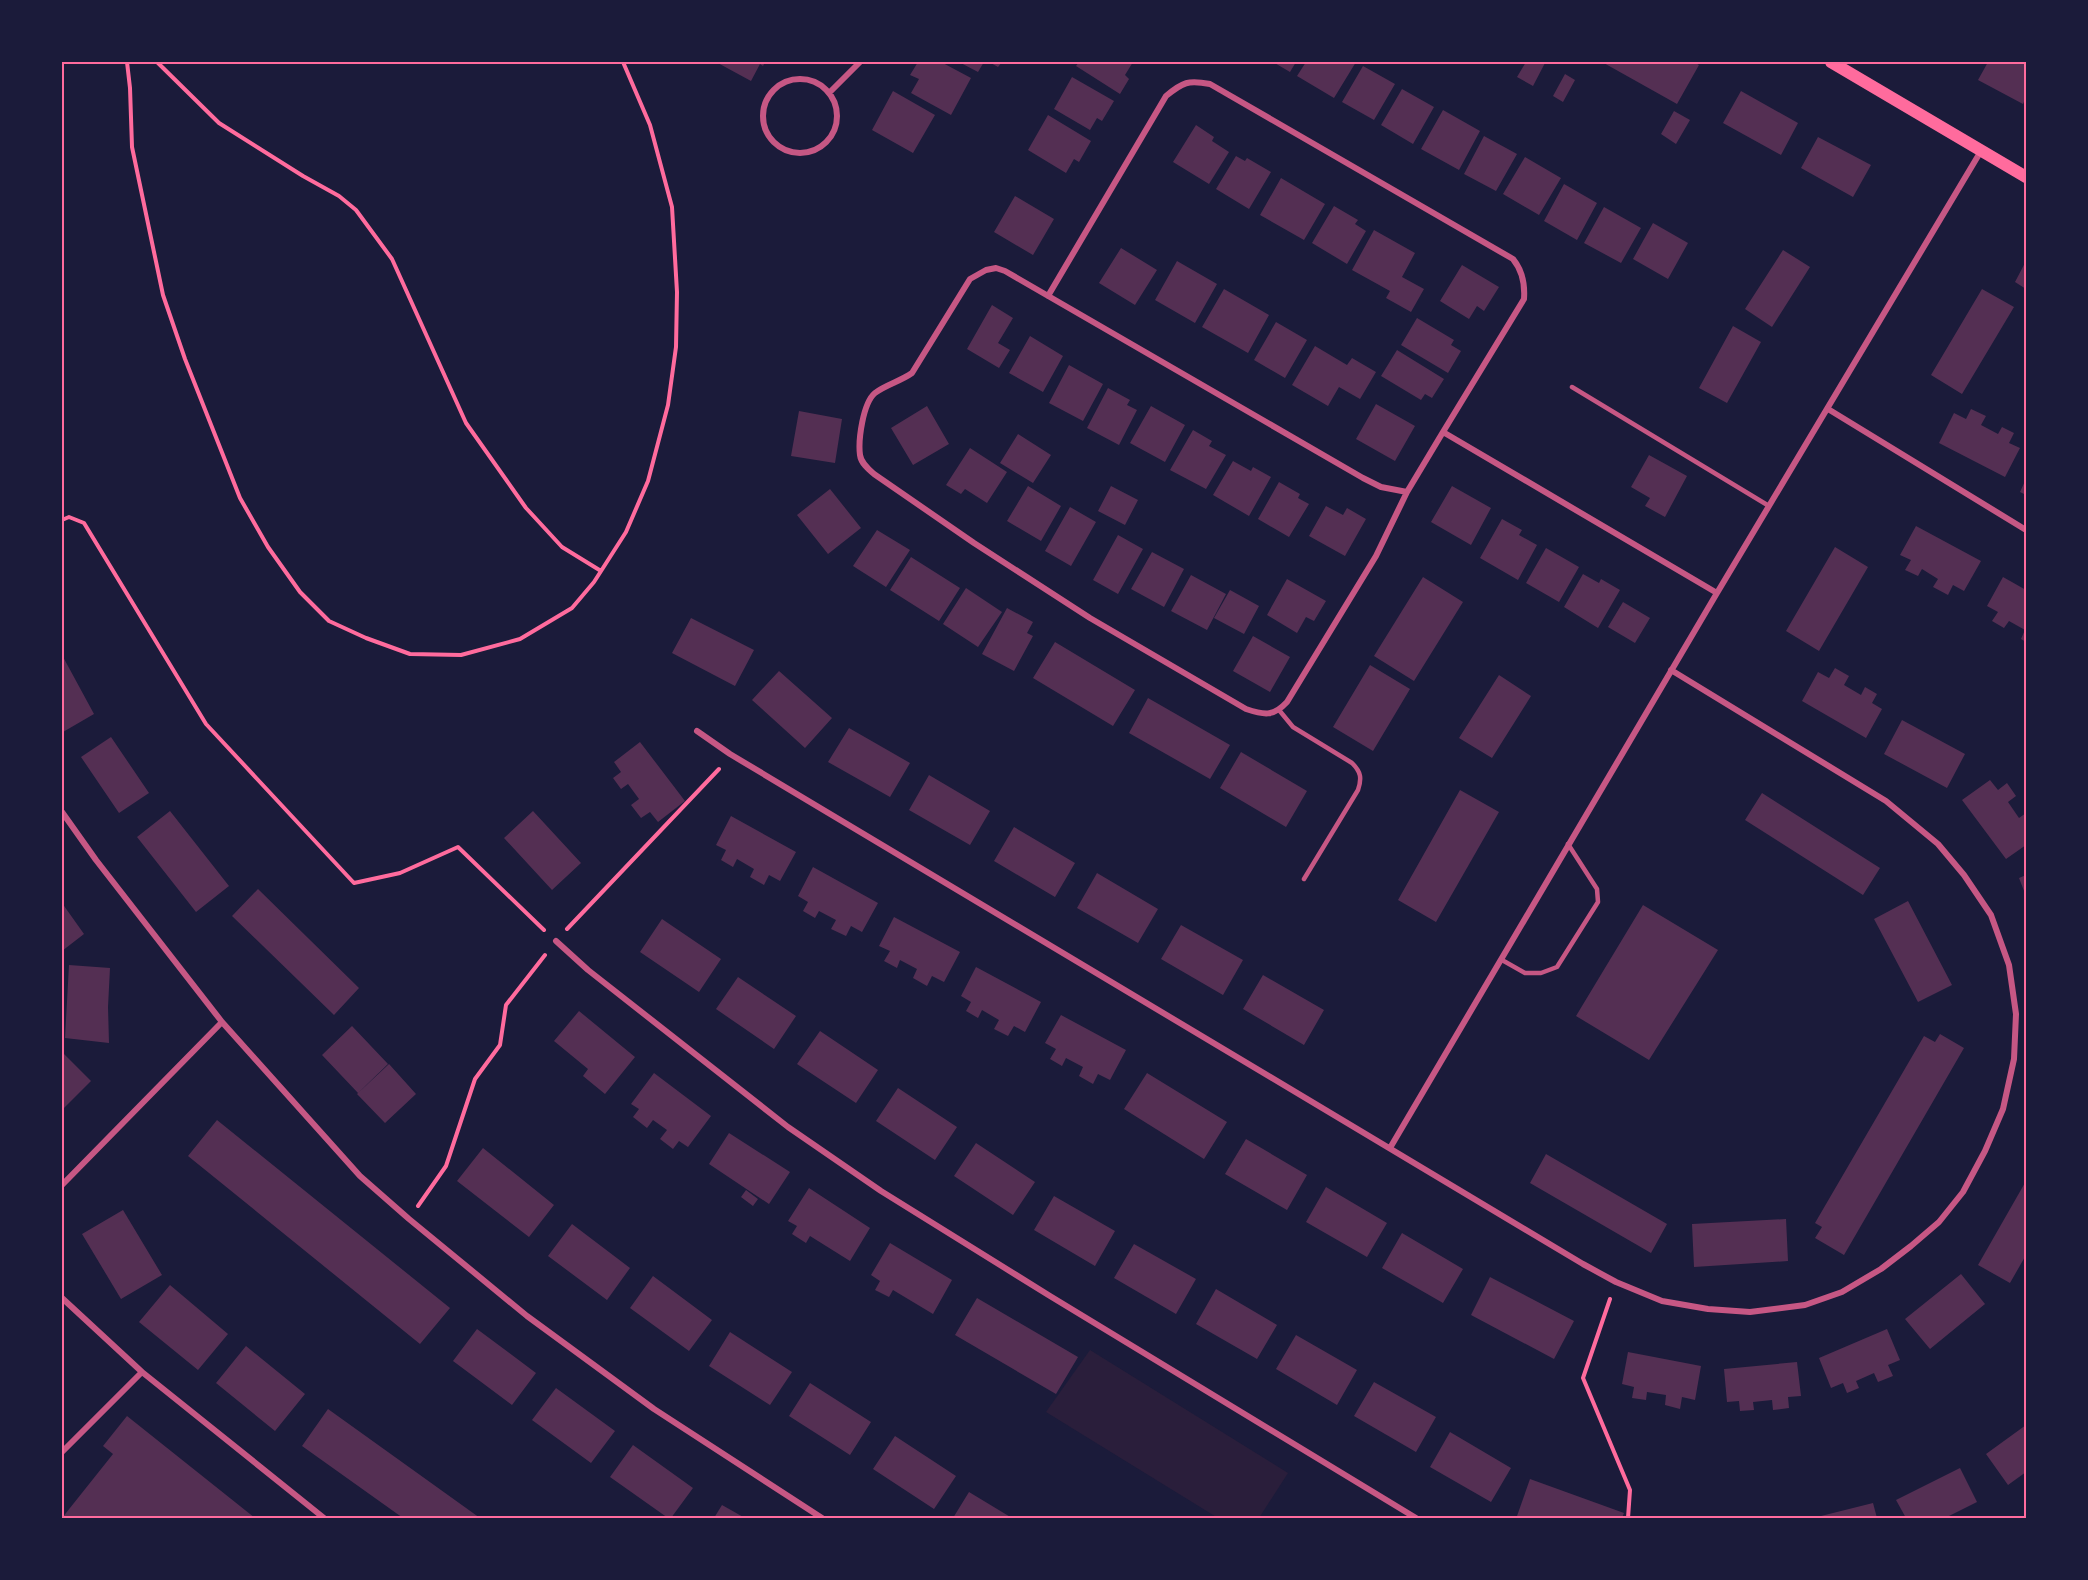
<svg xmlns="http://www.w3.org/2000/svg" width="2088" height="1580" font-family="Inter,sans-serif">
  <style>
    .green { fill: #2a1e3b }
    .building { fill: #542f53 }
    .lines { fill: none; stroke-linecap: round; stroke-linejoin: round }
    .path { stroke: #ff6b9d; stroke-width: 4 }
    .service { stroke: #c65784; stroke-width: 4.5 }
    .minor { stroke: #c65784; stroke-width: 6 }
    .secondary { stroke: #ff6b9d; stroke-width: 12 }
    .neatline { fill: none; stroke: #ff6b9d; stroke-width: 2 }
  </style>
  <rect width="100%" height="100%" fill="#1b1b3a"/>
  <!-- green -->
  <path class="green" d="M1090 1350 1288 1473 1259 1518H1218L1046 1412Z"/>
  <!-- building -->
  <path class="building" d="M716 62H765L763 66 760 64 751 81Z
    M918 62H941L971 78 951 115 911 93 919 79 910 75Z
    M959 62H984L978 72Z
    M989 62H1002L998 67Z
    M1079 62H1133L1125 75 1129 79 1120 94 1076 66Z
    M1273 62H1296L1290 72Z
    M1306 62H1356L1334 98 1297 76Z
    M1526 62H1541L1545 63 1533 86 1517 77Z
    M1602 62H1694L1699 65 1677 104Z
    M1988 62H2026V97L2023 104 1978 80Z
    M1363 66 1395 84 1374 120 1342 102Z
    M1565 74 1575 80 1563 102 1553 96Z
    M1072 77 1114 101 1102 121 1097 118 1090 130 1054 109Z
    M1402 89 1434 107 1413 144 1381 125Z
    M893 91 935 115 913 153 872 130Z
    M1741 91 1798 123 1781 155 1723 123Z
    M1443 110 1480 131 1459 170 1421 149Z
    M1674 111 1690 120 1676 144 1661 134Z
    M1048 115 1091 141 1079 162 1074 159 1066 173 1028 150Z
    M1196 125 1214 137 1212 141 1229 152 1209 184 1173 162Z
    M1484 136 1517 154 1496 191 1464 174Z
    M1818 137 1871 165 1853 197 1801 168Z
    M1236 156 1245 161 1247 158 1271 172 1249 209 1216 189Z
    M1525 157 1561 178 1539 215 1503 194Z
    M1281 178 1325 204 1304 240 1260 215Z
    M1564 184 1597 203 1577 240 1544 221Z
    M1015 196 1054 219 1033 255 994 232Z
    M1334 206 1358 220 1355 224 1366 231 1347 264 1312 243Z
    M1604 207 1641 228 1621 263 1584 243Z
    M1653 223 1688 243 1668 279 1633 259Z
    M1374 230 1415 253 1402 277 1424 289 1411 312 1386 298 1390 291 1352 270Z
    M1121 248 1157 270 1135 305 1099 283Z
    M1783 250 1810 267 1772 327 1745 309Z
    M1177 261 1217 284 1195 323 1155 300Z
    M2026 261V289L2015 282Z
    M1462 265 1499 287 1484 311 1477 306 1469 319 1440 301Z
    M1224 289 1269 315 1248 353 1202 327Z
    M1982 289 2014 307 1962 394 1931 375Z
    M992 305 1013 318 998 343 1010 350 999 368 967 349Z
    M1417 318 1454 340 1451 345 1461 351 1448 373 1401 345Z
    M1276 322 1307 340 1285 378 1254 360Z
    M1733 326 1761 342 1727 403 1699 388Z
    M1030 336 1063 356 1043 392 1009 373Z
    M1315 346 1347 365 1352 358 1376 372 1360 399 1339 387 1328 406 1292 385Z
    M1397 350 1444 379 1432 398 1425 394 1421 400 1381 376Z
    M1069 365 1103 384 1083 421 1049 403Z
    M1108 388 1130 400 1127 405 1137 410 1119 445 1087 428Z
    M1376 404 1415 426 1395 461 1356 439Z
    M927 406 949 444 913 465 891 428Z
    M1151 406 1185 425 1165 462 1130 443Z
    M1971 409 1986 416 1981 425 1998 434 2002 427 2014 433 2009 443 2020 448 2005 477 1939 443 1954 413 1966 419Z
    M799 411 842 419 835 463 791 456Z
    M1193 430 1212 441 1209 446 1226 455 1206 489 1170 470Z
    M1018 434 1051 455 1033 483 1000 463Z
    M970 448 1007 472 987 503 965 489 961 494 946 485Z
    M1649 455 1687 476 1665 517 1645 506 1650 498 1631 487Z
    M1233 461 1251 471 1253 467 1271 477 1249 516 1213 495Z
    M2026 479V495L2020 492Z
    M1279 482 1300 494 1298 498 1309 504 1289 537 1258 519Z
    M1028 486 1061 506 1041 541 1007 521Z
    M1111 486 1138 500 1125 525 1098 511Z
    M1452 486 1491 508 1471 545 1431 522Z
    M830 489 861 528 828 554 797 515Z
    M1326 506 1343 515 1347 508 1366 519 1345 556 1309 536Z
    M1070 507 1096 522 1071 566 1045 551Z
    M1502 519 1522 530 1519 535 1537 545 1518 580 1480 558Z
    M1916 526 1981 561 1964 591 1953 585 1948 595 1933 587 1938 579 1922 569 1918 576 1905 570 1911 560 1900 555Z
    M877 530 910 550 886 587 853 566Z
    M1118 535 1143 549 1118 594 1093 580Z
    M1835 547 1868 567 1819 651 1786 631Z
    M1546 548 1579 567 1559 602 1526 583Z
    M1152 552 1184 569 1164 607 1131 589Z
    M911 557 960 588 939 621 890 590Z
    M1583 574 1599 583 1601 579 1620 590 1598 628 1564 607Z
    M1191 575 1226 594 1207 630 1171 611Z
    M1423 577 1463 602 1414 681 1374 656Z
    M2003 577 2026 590V642L2021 639 2025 630 2009 621 2004 628 1992 621 1998 612 1987 606Z
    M1287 579 1326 601 1314 621 1306 617 1297 633 1267 615Z
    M966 588 1002 612 978 647 943 624Z
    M1230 590 1259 606 1244 634 1214 618Z
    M1623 602 1650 618 1635 643 1608 627Z
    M1007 608 1033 622 1027 633 1033 636 1014 671 982 654Z
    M691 618 754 650 735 686 672 653Z
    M1253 636 1290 657 1270 692 1233 671Z
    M1055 642 1135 690 1113 726 1033 678Z
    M62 655 94 714 63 732 62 730Z
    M1370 665 1410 689 1373 751 1333 727Z
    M1835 668 1849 676 1844 685 1861 695 1865 687 1877 694 1872 703 1882 709 1866 738 1802 701 1818 672 1829 678Z
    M779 671 832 718 805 748 752 700Z
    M1499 675 1531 696 1492 758 1459 738Z
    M1148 698 1230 745 1210 779 1129 733Z
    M1902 720 1965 754 1947 788 1884 754Z
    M849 728 910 763 890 797 828 762Z
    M111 737 149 793 119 813 81 757Z
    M640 742 685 801 658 822 650 812 641 818 631 805 639 799 628 784 621 789 613 778 621 772 614 762Z
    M1241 752 1307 791 1286 827 1220 788Z
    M929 775 990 811 970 845 909 810Z
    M1990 780 1998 790 2007 783 2016 796 2008 802 2019 818 2026 813V845L2006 859 1962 800Z
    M1460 790 1499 812 1436 922 1398 900Z
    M1762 793 1880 868 1863 895 1745 820Z
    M170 811 229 886 196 912 137 837Z
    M533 811 581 863 552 890 504 838Z
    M731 816 796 852 780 881 769 875 764 885 750 877 754 869 737 859 733 867 721 860 726 850 716 845Z
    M1014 827 1075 863 1055 897 994 861Z
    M813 867 878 903 862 932 851 926 846 936 831 929 836 920 819 911 815 918 803 911 808 902 798 896Z
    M1097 873 1158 909 1138 943 1077 908Z
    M2026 875V896L2019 878Z
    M258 889 359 988 334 1015 232 916Z
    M1908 901 1952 985 1918 1002 1874 919Z
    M62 903 84 934 62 951Z
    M1643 905 1718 950 1649 1060 1576 1016Z
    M894 917 960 952 944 982 932 976 927 986 913 978 917 969 900 960 897 968 884 961 890 951 879 946Z
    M662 919 721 959 699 992 640 952Z
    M1181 925 1243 960 1223 995 1161 959Z
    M69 965 110 968 108 1007 109 1043 65 1038Z
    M976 967 1041 1002 1025 1032 1014 1026 1008 1036 994 1029 999 1020 982 1010 978 1018 966 1011 971 1002 961 996Z
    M1263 975 1324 1010 1304 1045 1243 1009Z
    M738 977 796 1016 774 1049 716 1009Z
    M579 1011 635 1057 605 1094 583 1076 588 1069 554 1041Z
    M1061 1015 1126 1050 1110 1080 1098 1074 1093 1084 1079 1076 1083 1067 1066 1058 1062 1066 1050 1059 1056 1049 1045 1043Z
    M352 1026 388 1064 358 1093 322 1055Z
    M820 1031 878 1070 856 1103 797 1064Z
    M1940 1034 1964 1048 1844 1255 1815 1238 1822 1227 1815 1223 1924 1036 1935 1042Z
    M62 1052 91 1081 62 1110Z
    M389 1064 416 1094 385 1123 357 1094Z
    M654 1073 711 1116 688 1147 679 1141 673 1149 660 1139 667 1130 653 1120 647 1128 633 1117 639 1109 631 1104Z
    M1147 1073 1227 1122 1204 1159 1124 1109Z
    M898 1088 957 1127 935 1160 876 1121Z
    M217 1120 450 1308 420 1344 188 1156Z
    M729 1133 790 1172 769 1204 709 1164Z
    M1246 1139 1307 1175 1287 1210 1225 1174Z
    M976 1143 1035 1182 1013 1215 954 1176Z
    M483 1148 554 1205 529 1237 457 1181Z
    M1546 1154 1667 1224 1651 1253 1530 1183Z
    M2026 1181V1255L2010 1283 1978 1265Z
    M1326 1187 1387 1223 1367 1257 1306 1222Z
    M809 1188 870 1228 850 1261 810 1236 806 1243 792 1234 797 1226 788 1221Z
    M746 1190 758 1199 753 1206 741 1197Z
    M1054 1196 1115 1231 1095 1266 1034 1230Z
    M123 1210 162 1275 121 1299 82 1234Z
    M1786 1219 1788 1261 1694 1267 1692 1224Z
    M572 1224 630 1268 607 1300 548 1256Z
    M1402 1233 1463 1269 1443 1303 1382 1268Z
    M890 1243 952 1280 933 1314 893 1290 889 1297 875 1290 880 1281 871 1275Z
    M1134 1244 1196 1279 1176 1314 1114 1278Z
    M1961 1274 1985 1304 1930 1349 1905 1319Z
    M653 1276 712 1320 689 1351 630 1308Z
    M1490 1277 1574 1321 1554 1359 1471 1315Z
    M170 1285 228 1334 198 1370 139 1322Z
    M1216 1289 1277 1325 1257 1359 1196 1324Z
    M977 1298 1078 1357 1056 1394 955 1335Z
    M477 1329 536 1373 512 1405 453 1361Z
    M1887 1329 1900 1360 1888 1365 1893 1376 1878 1382 1874 1373 1856 1381 1859 1388 1847 1393 1843 1383 1831 1388 1819 1358Z
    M730 1332 792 1372 770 1405 709 1366Z
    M1296 1335 1357 1370 1337 1405 1276 1369Z
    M246 1346 305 1394 275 1431 216 1383Z
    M1628 1352 1701 1366 1695 1400 1682 1397 1680 1409 1665 1405 1666 1395 1647 1392 1646 1400 1632 1398 1634 1387 1622 1384Z
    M1797 1362 1801 1396 1788 1397 1789 1408 1773 1410 1772 1400 1753 1402 1754 1410 1740 1411 1739 1401 1727 1402 1724 1369Z
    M1374 1382 1436 1417 1416 1452 1354 1416Z
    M810 1383 871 1422 850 1455 789 1416Z
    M556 1388 615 1431 591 1463 532 1420Z
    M328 1409 480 1518H403L302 1446Z
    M127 1416 255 1518H62L113 1454 103 1446Z
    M2026 1425V1472L2008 1485 1986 1454Z
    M1450 1432 1511 1468 1491 1502 1430 1467Z
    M895 1436 956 1476 934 1509 873 1469Z
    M633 1445 693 1488 671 1518H668L610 1477Z
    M1960 1468 1977 1502 1945 1518H1906L1896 1500Z
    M1530 1479 1624 1513 1622 1518H1524L1517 1516Z
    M969 1492 1012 1518H953Z
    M1873 1503 1877 1518H1813Z
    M722 1505 745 1518H714Z"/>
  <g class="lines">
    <!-- path -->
    <path class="path" d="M127 62 130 88 132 147 163 295 185 359 240 498 268 547 300 592 329 621 366 638 410 654 461 655 520 639 572 608 594 582 626 532 648 481 668 405 676 347 677 292 672 207 650 125 623 62
      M157 62 219 123 303 176 339 196 356 210 392 259 466 423 526 508 562 547 601 571
      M62 520 69 517 84 523 206 724 354 883 400 873 458 847 544 930
      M567 929 719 769
      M418 1206 446 1166 475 1079 500 1045 506 1005 545 955
      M1610 1299 1583 1378 1630 1490 1628 1518"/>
    <!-- service -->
    <path class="service" d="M1572 387 1769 506
      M1279 710 1293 727 1352 763C1361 772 1362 778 1358 790L1304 879
      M1502 960 1525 973H1541L1557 967 1598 902 1597 889 1568 844"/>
    <!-- minor -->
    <path class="minor" d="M763 116a37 37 0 1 1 74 0a37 37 0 1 1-74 0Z
      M829 93 860 62
      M1048 296 1166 96C1183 82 1188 80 1210 84L1513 259C1522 270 1525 285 1524 299L1443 432
      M1828 409 2026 530
      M1407 492 1381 487 1363 478 1005 271 996 268 986 270 970 279 912 373C901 381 885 385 875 393 863 403 858 440 860 455 861 463 868 469 874 474L974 543 1090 618 1246 709C1264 715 1273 717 1287 702L1376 556 1407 492 1443 432 1717 593
      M697 731 730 754 1583 1264 1616 1282 1662 1301 1708 1309 1750 1312 1805 1305 1842 1292 1881 1269 1911 1246 1939 1222 1963 1192 1985 1151 2003 1109 2014 1059 2016 1014 2009 965 1991 915 1964 875 1938 844 1886 801 1671 670
      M62 812 96 860 222 1022 360 1176 409 1219 527 1316 654 1409 822 1518
      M556 941 588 970 788 1127 881 1191 1050 1296 1416 1518
      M1390 1148 1717 593 1981 151
      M62 1185 222 1022
      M62 1298 142 1372 324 1518
      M62 1452 142 1372"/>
    <!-- secondary -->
    <path class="secondary" d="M1831 62 2026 177"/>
  </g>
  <!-- border -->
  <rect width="2088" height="1580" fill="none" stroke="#1b1b3a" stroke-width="126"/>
  <rect x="63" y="63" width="1962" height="1454" class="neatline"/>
</svg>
